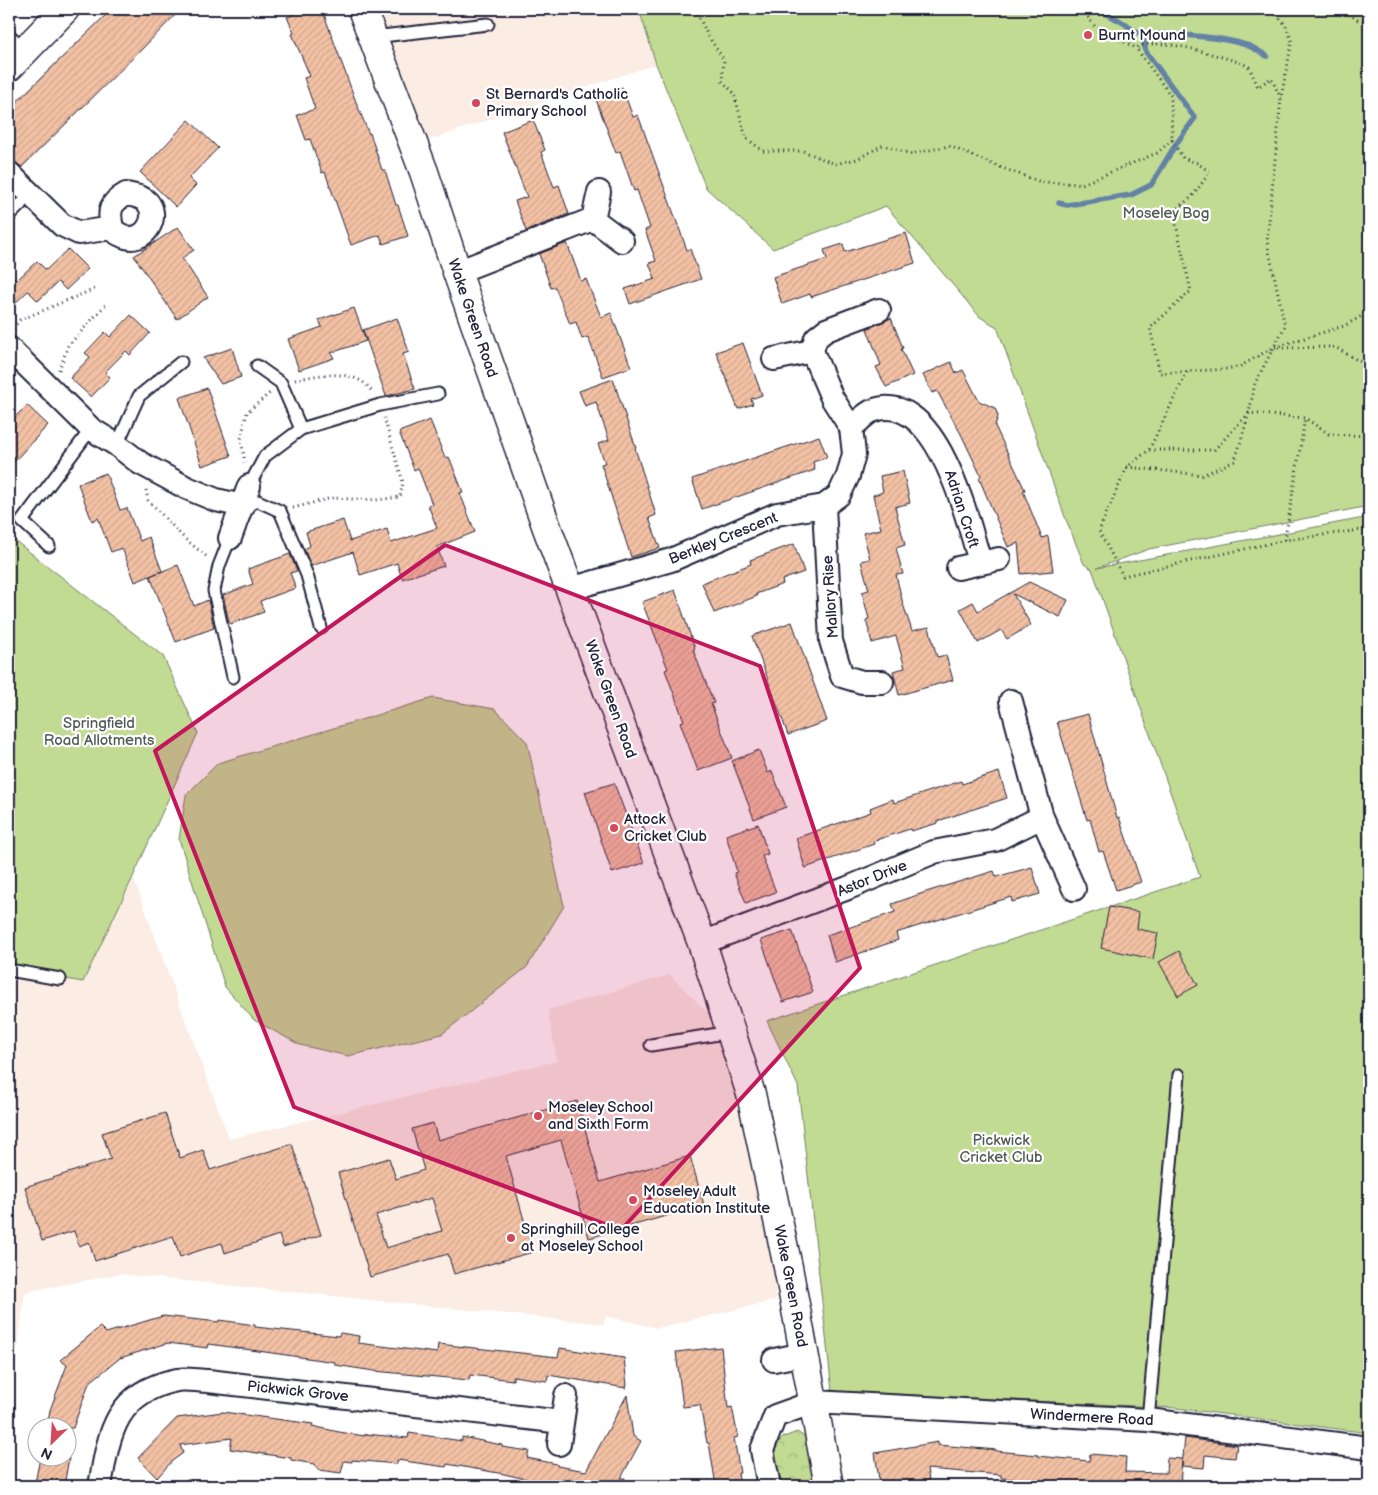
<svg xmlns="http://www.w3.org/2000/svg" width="1378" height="1495" font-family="'Balsamiq Sans',sans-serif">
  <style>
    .built { fill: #fbece4 }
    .forest { fill: url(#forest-crowns); stroke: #727e66 }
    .green { fill: #c1db92; stroke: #727e66 }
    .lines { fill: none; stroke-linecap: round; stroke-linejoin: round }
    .stream { stroke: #6382a5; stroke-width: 5.5 }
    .building { fill: url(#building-hatch); stroke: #22223b; fill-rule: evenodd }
    .service-casing { stroke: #22223b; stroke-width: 15 }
    .minor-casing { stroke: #22223b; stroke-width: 26 }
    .tertiary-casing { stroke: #22223b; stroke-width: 31 }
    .path { stroke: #22223b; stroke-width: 3; stroke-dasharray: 1 4; stroke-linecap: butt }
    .service { stroke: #fff; stroke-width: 11 }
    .minor { stroke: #fff; stroke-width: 22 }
    .tertiary { stroke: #fff; stroke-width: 28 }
    .marked { fill: #c2185b; fill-opacity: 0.2; stroke: #c2185b; stroke-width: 4; stroke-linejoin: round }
    .poi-dot { fill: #d1495b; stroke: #fff; stroke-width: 2 }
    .labels { text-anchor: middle; stroke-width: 4.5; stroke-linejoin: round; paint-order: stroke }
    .poi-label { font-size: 15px; fill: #22223b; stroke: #fff; text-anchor: start }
    .park-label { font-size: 15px; fill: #525a55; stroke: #fff }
    .street-label { font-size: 15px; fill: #22223b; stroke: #fff }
  </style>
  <defs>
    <pattern id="forest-crowns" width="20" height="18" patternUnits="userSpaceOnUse" patternTransform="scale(1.25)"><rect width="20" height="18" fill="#c1db92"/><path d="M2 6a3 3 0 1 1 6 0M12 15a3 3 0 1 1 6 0" fill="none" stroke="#a6bc7f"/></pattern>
    <pattern id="building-hatch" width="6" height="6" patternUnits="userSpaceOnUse" patternTransform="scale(1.25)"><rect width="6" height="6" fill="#f3c1a4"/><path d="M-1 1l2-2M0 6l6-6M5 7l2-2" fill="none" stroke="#d0a68e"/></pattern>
  </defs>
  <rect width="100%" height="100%" fill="#fff"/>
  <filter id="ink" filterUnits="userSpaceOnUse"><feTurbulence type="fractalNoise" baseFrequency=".02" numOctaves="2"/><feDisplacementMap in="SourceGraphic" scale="10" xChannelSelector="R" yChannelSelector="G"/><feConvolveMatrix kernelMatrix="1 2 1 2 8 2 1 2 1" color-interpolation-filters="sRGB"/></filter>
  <g filter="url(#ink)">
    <!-- built -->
    <path class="built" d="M378 9H639L656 64 426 141Z
      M133 877 229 1139 557 1061 548 1010 670 975 722 1027 748 1093 774 1271 776 1300 657 1328 605 1316 604 1324 119 1274 25 1292 13 1385 9 1384V969L83 982Z"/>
    <!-- forest -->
    <path class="forest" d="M797 1432 808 1439 816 1486H780L773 1447 784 1437Z"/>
    <!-- green -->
    <path class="green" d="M639 9H1369V506L1149 549 1097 568 1369 517V1433L1176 1408 832 1391 798 1086 767 1021 1200 877 1092 569 1084 564 1065 517 997 327 980 317 886 206 773 249 706 188 656 64Z
      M9 536 163 656 198 733 133 877 83 982 9 969Z
      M433 698 495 709 527 742 564 906 527 967 442 1034 348 1056 300 1045 254 1020 225 987 179 839 186 795 218 763Z"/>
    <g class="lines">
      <!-- stream -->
      <path class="stream" d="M1100 9C1109 16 1116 18 1125 24 1131 29 1135 32 1142 34 1172 34 1218 36 1246 45 1253 47 1260 52 1267 56
        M1059 203 1067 205 1131 195 1151 185 1176 144 1195 118 1146 52 1142 34"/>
    </g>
    <!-- building -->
    <path class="building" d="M112 9H181L143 48 22 167 9 158V109Z
      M293 9H322L356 102 369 134 370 133 382 170H385L396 205H398L408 236 383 244 380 235 351 245 325 172 322 173 310 139 306 140 297 115 315 109 304 78 310 76 292 34 294 33 287 17 295 14Z
      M622 87 633 117 638 115 687 250 690 249 701 279 630 304 625 289 655 279 649 263 656 261 645 230 650 228 637 190 634 191 620 151 616 153 595 97Z
      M189 120 218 148 189 178 196 185 176 207 140 172Z
      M533 120 545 150 541 152 554 187 559 185 569 214 526 231 515 201 527 197 502 132Z
      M178 227 194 250 182 258 208 297 177 319 134 256Z
      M906 233 915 263 811 297 810 294 782 304 773 277 827 259 824 250 843 244 845 252Z
      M567 243 581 281 586 279 601 317 611 313 631 367 603 377 588 337 582 339 576 322 570 324 555 287 551 288 539 254Z
      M68 249 88 269 66 290 58 282 38 301 28 291 9 309V271L17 280 37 261 46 270Z
      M354 308 366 341 331 353 334 358 299 370 288 339 322 327 319 320Z
      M131 315 150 333 130 355 126 351 105 372 110 377 91 397 70 378 90 357 85 353 105 332 110 337Z
      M397 318 409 352 403 354 415 389 386 396 363 330Z
      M891 318 903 348 901 349 913 375 886 387 876 367 881 365 867 329Z
      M743 343 762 395 751 399 753 404 738 409 716 352Z
      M232 348 241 377 221 384 203 358Z
      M951 362 956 373 963 370 979 401 995 408 998 416 995 426 1025 490 1023 491 1042 538 1048 536 1053 571 1021 574 1018 543 1008 547 979 478 981 476 961 434 937 391 932 393 923 375Z
      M613 379 636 448H635L656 515 649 518 660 548 631 557 601 464 605 463 598 444 609 440 596 402 585 406 579 391Z
      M207 388 231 456 202 466 179 398Z
      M27 405 48 425 9 467V423Z
      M430 420 445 458 449 457 463 492 460 493 475 532 437 547 444 566 402 579 397 563 360 575 353 552 311 566 304 549 310 546 306 532 343 520 350 541 387 529 391 543 437 528 428 505 432 504 418 468 414 470 399 432Z
      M819 436 827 457 813 462 815 470 702 509 692 479Z
      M903 471 910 503 895 507 905 545 896 548 903 574 896 575 903 604 912 631 929 627 937 657 946 655 953 680 899 695 893 671 905 668 896 636 872 643 866 620 869 619 862 592 869 590 861 561 870 559 863 533 881 529 873 495 883 492 880 476Z
      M106 473 120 510 127 508 140 541 149 537 162 571 135 582 122 548 111 552 98 518 92 521 78 484Z
      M794 544 804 572 782 580 783 584 756 594 757 596 714 613 702 583 751 564 750 560Z
      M290 554 297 571 290 573 296 588 260 601 264 612 231 624 229 622 223 595 253 584 248 569Z
      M178 565 194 606 208 600 214 628 176 642 150 576Z
      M1029 582 1068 600 1060 617 1013 594 1031 625 1007 639 1001 630 978 643 960 609 973 602 978 611Z
      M675 590 695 649 693 650 714 703 711 704 732 758 698 771 680 722 684 721 665 670 668 669 642 602Z
      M792 622 827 721 788 735 752 636Z
      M1088 714 1117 818 1119 817 1141 882 1116 890 1103 851 1099 852 1090 819 1087 820 1057 722Z
      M759 750 768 773 772 771 786 807 754 819 732 761Z
      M999 772 1007 798 938 821V823L911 831 910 829 873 841 874 844 805 868 796 838 871 812 870 808 893 799 894 803 961 781 962 784Z
      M614 783 644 863 612 873 585 792Z
      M758 824 768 854 762 856 776 892 746 903 734 873 737 872 726 835Z
      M1032 867 1040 894 1012 902 1011 897 896 933 898 940 835 962 827 935 895 912 892 904 926 892 994 871 996 877Z
      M1109 907 1139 912 1137 929 1158 933 1153 959 1101 948Z
      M792 930 813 992 783 1002 761 940Z
      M1179 951 1198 985 1178 996 1159 962Z
      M577 1101 600 1182 690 1156 704 1205 589 1238 561 1140 506 1156 533 1252 454 1274 448 1254 370 1277 338 1173 389 1158 396 1179 424 1170 412 1129 433 1123 438 1140ZM432 1198 442 1231 386 1248 376 1215Z
      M165 1113 180 1158 203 1150 210 1170 292 1144 321 1235 283 1247 279 1235 225 1253 222 1243 180 1257 173 1236 95 1261 89 1242 79 1246 74 1231 42 1241 25 1187 111 1159 102 1133Z
      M163 1316 219 1322V1320L255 1325V1327L339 1336 340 1333 359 1336 358 1343 437 1353 438 1344 558 1357 560 1348 624 1358 627 1385 626 1388 548 1375 547 1381 513 1376V1380L470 1375 469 1380 374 1371 335 1365V1362L209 1344 208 1348 168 1343 120 1358 89 1383 73 1428H47L50 1410 67 1365 60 1360 100 1327 106 1333Z
      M721 1347 728 1408 732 1407 738 1437 734 1438 740 1473H738L740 1486H716L709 1443H707L700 1405 683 1407 676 1352Z
      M627 1395 633 1436 641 1441 621 1478H625L624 1486H529L530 1480 504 1474 447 1464 446 1467 397 1460V1464L352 1460V1462L344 1461 341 1473 319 1470 314 1464 291 1460V1458L230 1449 232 1438 180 1445 183 1453 172 1461 157 1478 138 1458 177 1418 223 1412 313 1424 312 1426 339 1432 365 1436V1434L408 1438 409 1433 462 1441V1437L502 1445V1447L529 1451 527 1458 557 1464V1466L586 1471Z
      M1185 1438 1237 1445 1235 1458 1205 1455 1204 1468 1182 1466Z
      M938 1442V1445L997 1450 996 1451 1038 1455 1037 1456 1089 1461 1090 1454 1126 1457 1125 1472 1166 1473 1167 1458 1182 1459 1180 1486H1129L1080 1483V1485L1001 1478V1475L927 1469 930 1486H880L875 1453Z
      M40 1458H69L64 1486H51L35 1483Z"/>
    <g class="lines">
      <defs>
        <path id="service" d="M9 35 26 50
          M373 37 488 24
          M9 216 21 204
          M301 429 380 405 438 394
          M117 445 139 396 181 362
          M249 486 265 456 301 429 281 383 257 366
          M243 506 258 501 280 511 307 575 321 628
          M230 538 219 566 214 591 233 677
          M49 546 22 521 91 429
          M9 970 60 979
          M651 1045 724 1033 731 1030
          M1148 1420 1179 1075"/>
        <path id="minor" d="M9 173 62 225 79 233 112 228
          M126 194C132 195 139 196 145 200 163 214 144 248 121 235 117 234 114 230 112 228 108 210 110 203 126 194Z
          M593 219 622 241
          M457 272 593 219 599 192
          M9 348 91 429 117 445 140 463 187 488 216 500 243 506
          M812 351 816 338 826 330 879 310
          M851 428C857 423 865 414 872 411 936 386 968 521 980 562
          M824 506 831 641 842 676 862 682H882
          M230 538 249 486
          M958 568 999 559
          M570 589 671 560 777 514 824 506 839 495 848 476 854 454 851 428 832 398 812 351 774 359
          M1011 701 1042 817
          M702 943 848 888 934 852 995 840 1042 817 1074 889
          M774 1360 804 1354
          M559 1444 566 1396
          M100 1486C109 1433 115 1392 177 1380 187 1378 198 1381 208 1381L562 1422
          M769 1486 762 1450 775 1416 814 1402 1148 1420 1369 1448"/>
        <path id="tertiary" d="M362 9 424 172 457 272 547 528 702 943 751 1094 788 1267 829 1486
          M9 67 65 9"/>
      </defs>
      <!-- service casing -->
      <use href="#service" class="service-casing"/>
      <!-- minor casing -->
      <use href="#minor" class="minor-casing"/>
      <!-- tertiary casing -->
      <use href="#tertiary" class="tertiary-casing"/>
      <!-- path -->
      <path class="path" d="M695 9 708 36 724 60 722 81 734 93 746 138 763 151H803L835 164 857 159 883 145 911 154 949 146 997 166 1041 182 1082 184 1157 153 1172 140 1171 96 1136 48
        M1082 9 1096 28 1136 48C1159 35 1217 56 1242 63L1249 67 1258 87 1271 78 1281 98
        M1260 9 1274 12
        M1340 9 1358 20 1369 21
        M1172 140 1183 158 1197 163 1210 172 1192 197 1173 211 1191 291 1150 328 1160 373 1227 369 1241 366 1272 348 1344 326 1369 312
        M13 328 20 320 97 288
        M1278 348 1335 347 1369 367
        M59 370 68 346 108 302
        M1187 372 1149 450 1127 467 1099 531 1123 576 1285 540 1369 529
        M295 380C318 374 358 368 372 392
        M9 389 14 381
        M1149 450H1214L1249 413 1305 418 1329 434 1369 436
        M245 463 241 439 247 412 270 393
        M1127 467 1202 475 1235 461 1249 413 1255 383 1285 326 1267 242 1281 98 1292 41 1285 24 1271 9
        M146 490 148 500 185 539 206 556
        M293 508 332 498 376 500 400 497 403 482 384 418
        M1285 540 1305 418"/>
      <!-- service -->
      <use href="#service" class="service"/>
      <!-- minor -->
      <use href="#minor" class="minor"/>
      <!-- tertiary -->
      <use href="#tertiary" class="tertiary"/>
    </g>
  </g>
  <!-- marked area -->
  <path class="marked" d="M445 545 760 666 860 968 621 1230 294 1107 155 751Z"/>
  <!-- markers -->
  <g class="poi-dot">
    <circle cx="1088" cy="35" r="5"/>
    <circle cx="476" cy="103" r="5"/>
    <circle cx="614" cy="828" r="5"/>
    <circle cx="538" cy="1116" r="5"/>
    <circle cx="633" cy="1200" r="5"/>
    <circle cx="511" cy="1238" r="5"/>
  </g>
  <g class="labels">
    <!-- poi labels -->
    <g class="poi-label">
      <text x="1098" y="40">Burnt Mound</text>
      <text x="486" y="99">St Bernard's Catholic<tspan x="486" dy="17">Primary School</tspan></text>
      <text x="624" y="824">Attock<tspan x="624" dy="17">Cricket Club</tspan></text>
      <text x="548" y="1112">Moseley School<tspan x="548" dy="17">and Sixth Form</tspan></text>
      <text x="643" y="1196">Moseley Adult<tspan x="643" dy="17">Education Institute</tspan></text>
      <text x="521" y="1234">Springhill College<tspan x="521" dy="17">at Moseley School</tspan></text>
    </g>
    <!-- park labels -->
    <g class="park-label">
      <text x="1166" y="218">Moseley Bog</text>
      <text x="99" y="728">Springfield<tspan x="99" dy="17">Road Allotments</tspan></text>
      <text x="1001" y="1145">Pickwick<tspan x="1001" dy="17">Cricket Club</tspan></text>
    </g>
    <!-- street labels -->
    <g class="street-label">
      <text transform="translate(473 318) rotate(71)" y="5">Wake Green Road</text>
      <text transform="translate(962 509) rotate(72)" y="5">Adrian Croft</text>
      <text transform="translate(723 538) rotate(-22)" y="5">Berkley Crescent</text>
      <text transform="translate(830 597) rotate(-94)" y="5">Mallory Rise</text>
      <text transform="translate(611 699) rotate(70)" y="5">Wake Green Road</text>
      <text transform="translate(872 878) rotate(-22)" y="5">Astor Drive</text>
      <text transform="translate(791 1286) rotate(79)" y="5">Wake Green Road</text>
      <text transform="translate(298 1391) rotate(6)" y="5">Pickwick Grove</text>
      <text transform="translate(1092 1417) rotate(3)" y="5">Windermere Road</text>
    </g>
  </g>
  <!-- margin -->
  <rect width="1378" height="1495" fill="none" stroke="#fff" stroke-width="30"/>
  <rect x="15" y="15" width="1348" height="1465" fill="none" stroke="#22223b" stroke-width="2" filter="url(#ink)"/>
  <!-- north arrow -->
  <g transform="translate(52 1442) rotate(205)"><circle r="24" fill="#ffffff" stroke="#a7a7b1"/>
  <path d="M0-4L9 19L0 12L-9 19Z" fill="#d1495b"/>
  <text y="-8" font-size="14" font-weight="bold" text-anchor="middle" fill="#22223b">N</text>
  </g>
</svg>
